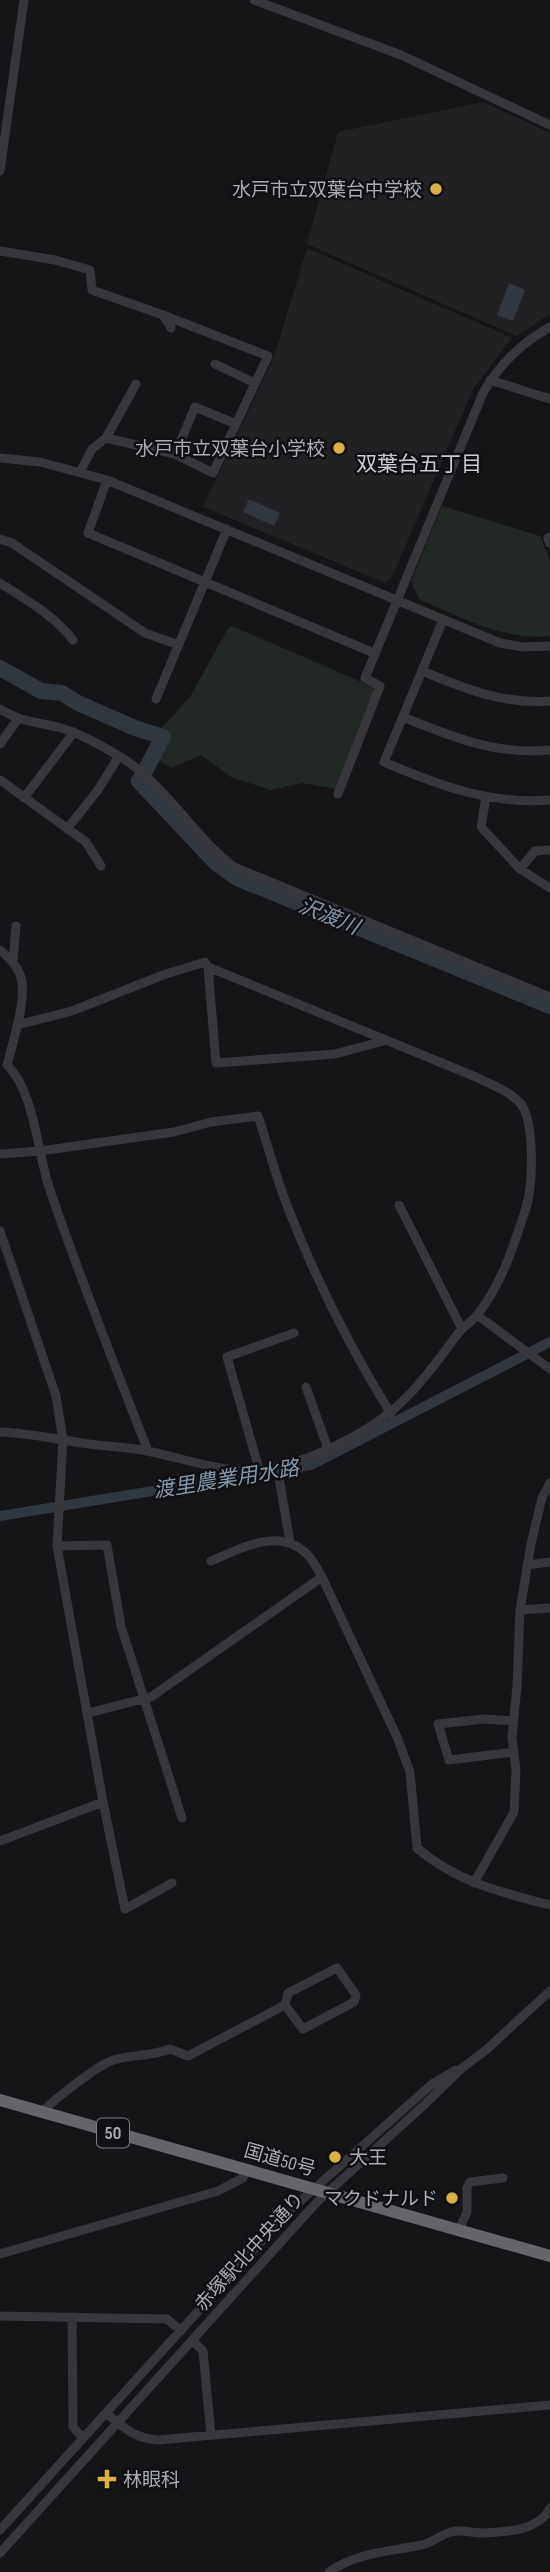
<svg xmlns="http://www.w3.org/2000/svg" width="550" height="2572" font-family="'Sofia Sans Condensed','Noto Sans JP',sans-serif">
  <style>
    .built { fill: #212123 }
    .green { fill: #222823 }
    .water { fill: #30373e }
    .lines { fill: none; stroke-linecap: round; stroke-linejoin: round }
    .canal { stroke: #30373e; stroke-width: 10 }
    .river { stroke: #30373e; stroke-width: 16 }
    .minor { stroke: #37373b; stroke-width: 9 }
    .highway { stroke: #63656b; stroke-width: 12 }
    .poi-dot { fill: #dbae48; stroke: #101012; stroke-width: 2.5 }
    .labels { text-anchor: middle; stroke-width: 5; stroke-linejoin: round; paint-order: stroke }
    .shield { fill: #101012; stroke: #7b7d84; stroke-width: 2 }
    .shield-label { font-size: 18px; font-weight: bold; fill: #a9acb5 }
    .poi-label { font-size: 19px; fill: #a9acb5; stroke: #101012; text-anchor: end }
    .street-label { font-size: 19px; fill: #a9acb5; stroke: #101012 }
    .neighbourhood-label { font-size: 21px; fill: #c9cbd2; stroke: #101012 }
    .water-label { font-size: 21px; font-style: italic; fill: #8498ac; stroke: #101012 }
  </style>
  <rect width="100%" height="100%" fill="#151517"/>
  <!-- built -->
  <path class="built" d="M483 102 550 133V314L516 336 307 244 338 132Z
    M307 248 512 338 473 389 393 575 386 583 203 507 274 357Z"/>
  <!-- green -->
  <path class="green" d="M442 506 540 536 550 561V636C503 641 461 617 419 599L411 581Z
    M232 626 373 687 375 690 336 789 302 783 271 790 231 777 201 755 171 768 156 758 170 737 159 731 190 697 228 628Z"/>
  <!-- water -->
  <path class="water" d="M509 283 525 290 513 321 497 315Z
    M249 499 280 513 274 526 243 512Z"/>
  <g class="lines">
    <!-- canal -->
    <path class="canal" d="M0 1516 311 1465 550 1342"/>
    <!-- river -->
    <path class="river" d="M0 668 41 691 62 693 78 703 135 728 163 737 145 771
      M141 778 139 781 216 863 237 878 550 1006"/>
    <!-- minor -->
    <path class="minor" d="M254 0 401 55 550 125
      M0 171 24 0
      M0 251 55 260 90 270 92 290 163 315 171 328
      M215 364 255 383
      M490 380 550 399
      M106 438 136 384
      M175 454 195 407 236 424
      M0 458 40 462 107 480 500 643 523 647 550 646
      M80 472 92 449 106 438 175 454 213 473 268 356 163 315
      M107 480 88 533 374 653
      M550 537 548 538 550 543
      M0 539 12 543 145 633 179 645
      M0 583C25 599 55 616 73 640
      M443 620 384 762C438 785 491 805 550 800
      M422 671C463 688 504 705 550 701
      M156 699 227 529
      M0 709C19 722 39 722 61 728 81 734 100 745 119 756 165 783 192 835 234 867L550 997
      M403 717C450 736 498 756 550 750
      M0 744 18 719
      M0 780 86 842 101 866
      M338 794 380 686 365 678 483 393C499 365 521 343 550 327
      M486 797 481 827 520 869 550 888
      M24 798 74 732
      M67 829 98 790 119 756
      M520 869 535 851 550 850
      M0 950C10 958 20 968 22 982 25 1006 13 1041 7 1065
      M13 962 16 926
      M208 967 216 1063 335 1054 387 1040
      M7 1065C35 1092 37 1153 50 1190 80 1278 114 1364 148 1451
      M0 1154 40 1151 174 1132 211 1122 258 1116C269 1148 277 1182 290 1213 317 1282 352 1351 391 1414
      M399 1205 462 1329
      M0 1231 56 1396 63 1440 57 1546 103 1802 125 1909 172 1883
      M477 1315 550 1369
      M306 1387 328 1449
      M0 1432C31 1433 59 1440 89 1444 110 1447 131 1447 152 1452 179 1458 207 1467 235 1470 262 1474 293 1464 317 1454 391 1423 413 1395 459 1332 465 1325 473 1321 478 1314 502 1283 514 1245 526 1208 533 1185 535 1124 521 1104 510 1091 490 1084 476 1077L208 967 205 962 163 975 72 1011 17 1025
      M277 1466 290 1542
      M259 1469 227 1357 294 1333
      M57 1546 107 1545 121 1626 182 1818
      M211 1561C240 1549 279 1526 307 1554 313 1560 318 1570 322 1577L397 1737 410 1772 417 1848C455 1881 502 1893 550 1905
      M527 1565 550 1562
      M520 1610 550 1608
      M88 1713 151 1697 322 1577
      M513 1721 484 1719 438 1724 449 1760 514 1752
      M0 1841 103 1802
      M474 1883 514 1812 516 1770 512 1737 517 1686 520 1610 531 1544 542 1498 550 1483
      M41 2113C52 2101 97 2066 111 2061 129 2054 150 2057 170 2049L188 2056 285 2005 288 1993 337 1968 356 1995 354 2002 303 2029 285 2005
      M459 2230 467 2212V2188L470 2182 503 2178
      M0 2254 218 2191 243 2178 245 2169
      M0 2316 167 2319 181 2331
      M72 2317 73 2427 83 2438
      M192 2340 203 2351 211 2435
      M106 2413C123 2427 135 2439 158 2440L550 2405
      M0 2530 287 2213 432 2084 456 2070
      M0 2553 316 2203 424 2105 462 2068 486 2050 550 1991
      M329 2572C357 2552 389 2552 421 2545 432 2543 440 2535 451 2532 460 2529 473 2533 483 2533 506 2532 539 2531 550 2508"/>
    <!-- highway -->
    <path class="highway" d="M0 2100 550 2256"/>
  </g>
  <!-- markers -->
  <g class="poi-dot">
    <circle cx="436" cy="189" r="7"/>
    <circle cx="339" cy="448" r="7"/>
    <circle cx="335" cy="2157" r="7"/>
    <circle cx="452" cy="2198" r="7"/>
    <path d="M103.5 2468.5h7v7h7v7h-7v7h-7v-7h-7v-7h7z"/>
  </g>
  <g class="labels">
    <!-- shield labels -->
    <rect class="shield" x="97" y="2118.5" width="32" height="29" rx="5"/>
    <g class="shield-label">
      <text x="113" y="2139">50</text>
    </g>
    <!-- poi labels -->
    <g class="poi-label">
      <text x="422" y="196">水戸市立双葉台中学校</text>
      <text x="325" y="455">水戸市立双葉台小学校</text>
      <text x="349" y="2164" text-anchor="start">大王</text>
      <text x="438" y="2205">マクドナルド</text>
      <text x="123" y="2486" text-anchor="start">林眼科</text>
    </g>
    <!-- street labels -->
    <g class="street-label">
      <text transform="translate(280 2159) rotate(16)" y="7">国道50号</text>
      <text transform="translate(249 2251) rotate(-48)" y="7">赤塚駅北中央通り</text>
    </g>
    <!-- neighbourhood labels -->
    <g class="neighbourhood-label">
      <text x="419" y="471">双葉台五丁目</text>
    </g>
    <!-- water labels -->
    <g class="water-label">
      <text transform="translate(329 916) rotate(22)" y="7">沢渡川</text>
      <text transform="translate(226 1479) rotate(-9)" y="7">渡里農業用水路</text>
    </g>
  </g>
</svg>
